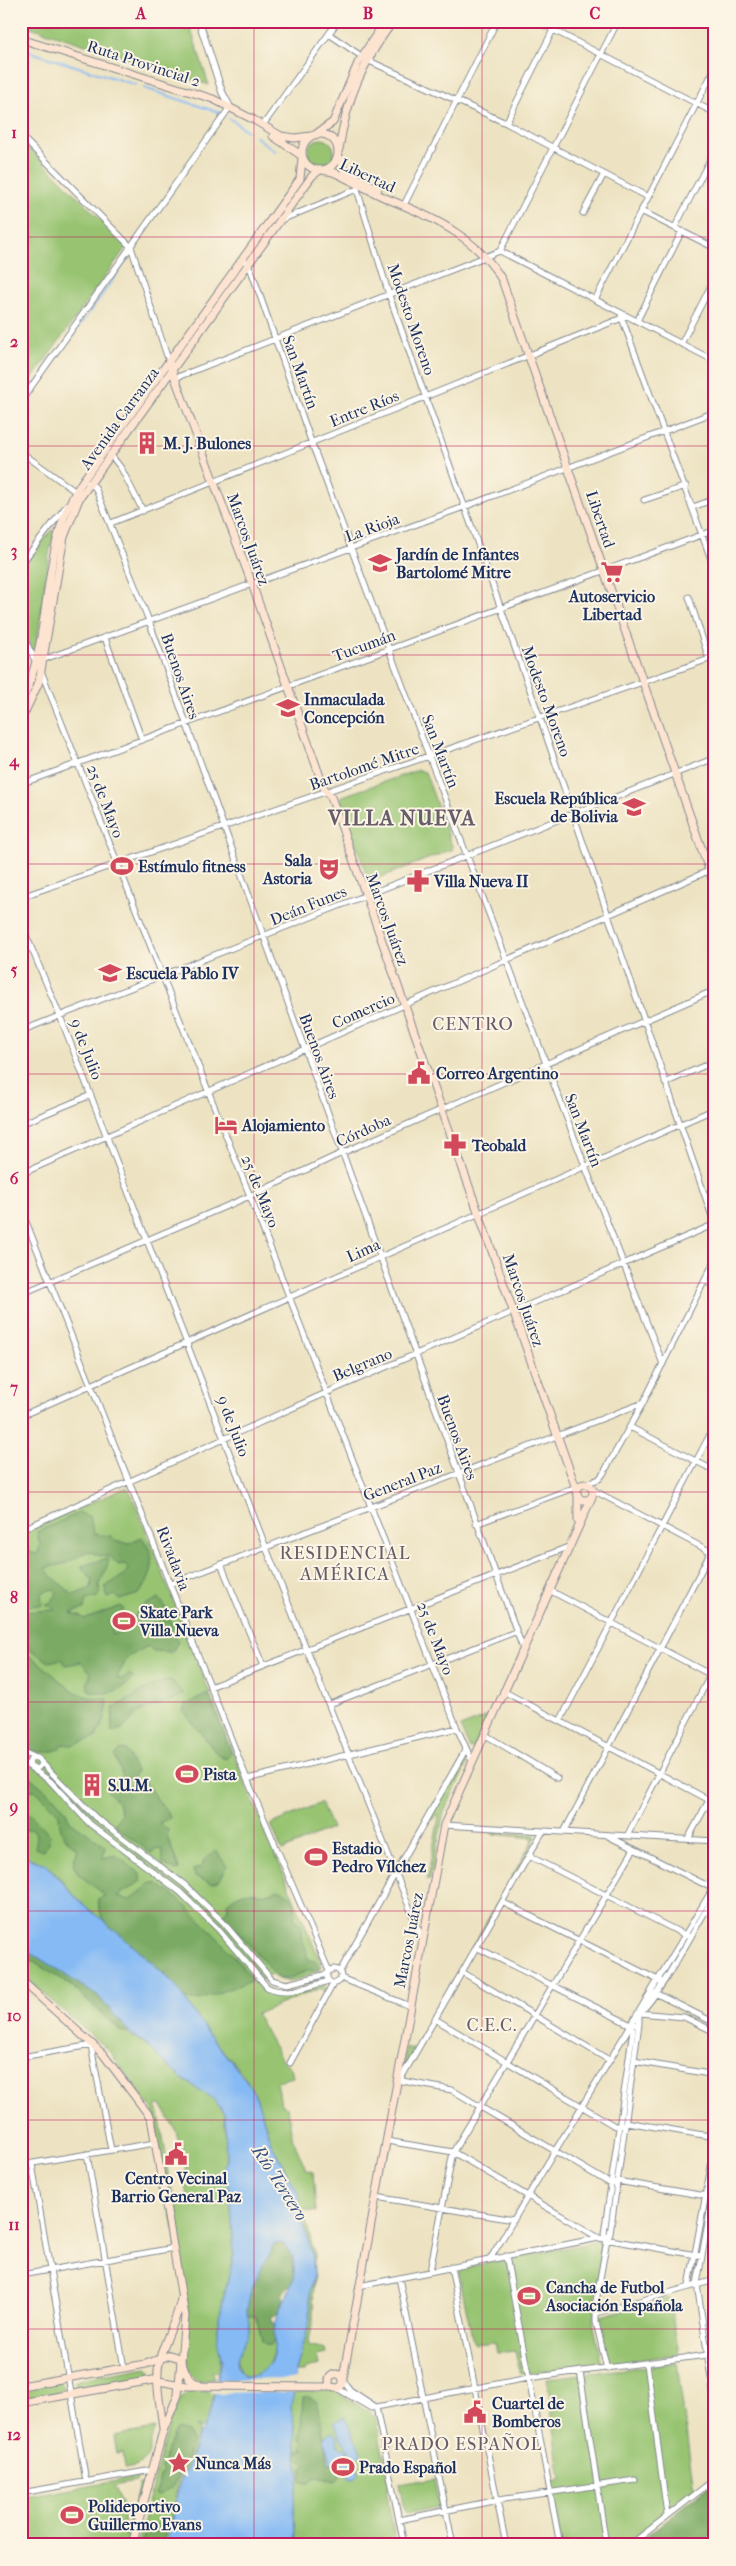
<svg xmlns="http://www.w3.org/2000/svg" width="736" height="2566" font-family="'IM FELL French Canon',serif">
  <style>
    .green { fill: #98c472; stroke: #5a7a68; fill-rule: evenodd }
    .forest { fill: #7aaa64; stroke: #4a6c61 }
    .water { fill: #85baf4; stroke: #5074a9; fill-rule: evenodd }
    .pier { fill: #ede3c2 }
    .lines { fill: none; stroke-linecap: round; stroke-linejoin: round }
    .stream { stroke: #85baf4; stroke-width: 2 }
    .minor-casing { stroke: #848990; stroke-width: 7 }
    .tertiary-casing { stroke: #848990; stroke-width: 8 }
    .secondary-casing { stroke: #848990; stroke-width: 9 }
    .minor { stroke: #fff; stroke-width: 5 }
    .tertiary { stroke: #fff; stroke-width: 6 }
    .secondary { stroke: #fde4d1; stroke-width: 7 }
    .grid { fill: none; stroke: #c2185b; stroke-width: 1; stroke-opacity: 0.55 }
    .labels { text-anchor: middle; stroke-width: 4; stroke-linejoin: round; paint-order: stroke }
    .street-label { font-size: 16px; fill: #1b2f5e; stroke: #fcf5e5 }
    .poi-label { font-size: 16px; font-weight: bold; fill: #1b2f5e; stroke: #fcf5e5; text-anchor: start }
    .neighbourhood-label { font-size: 18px; letter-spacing: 1px; fill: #675e69; stroke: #fcf5e5 }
    .water-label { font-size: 18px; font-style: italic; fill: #365284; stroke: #fcf5e5 }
    .district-label { font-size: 21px; font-weight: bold; letter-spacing: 1px; fill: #675e69; stroke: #fcf5e5 }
    .neatline { fill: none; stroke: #c2185b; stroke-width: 2 }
    .grid-label { font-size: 16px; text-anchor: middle; font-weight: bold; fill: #c2185b }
  </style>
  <rect width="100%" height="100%" fill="#fcf5e5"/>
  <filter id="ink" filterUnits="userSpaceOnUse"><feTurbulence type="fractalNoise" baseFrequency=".02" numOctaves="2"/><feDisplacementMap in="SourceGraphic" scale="10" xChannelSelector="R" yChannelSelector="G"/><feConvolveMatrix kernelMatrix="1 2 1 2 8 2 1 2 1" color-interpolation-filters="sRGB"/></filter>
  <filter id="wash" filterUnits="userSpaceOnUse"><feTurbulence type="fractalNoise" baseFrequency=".0096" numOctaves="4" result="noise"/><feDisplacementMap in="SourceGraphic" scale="20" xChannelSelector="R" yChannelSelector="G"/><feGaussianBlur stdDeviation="1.12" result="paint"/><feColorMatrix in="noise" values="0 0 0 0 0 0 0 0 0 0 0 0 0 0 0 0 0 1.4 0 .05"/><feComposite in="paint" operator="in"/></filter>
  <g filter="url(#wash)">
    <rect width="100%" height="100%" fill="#ede3c2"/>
    <!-- green -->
    <path class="green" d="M21 21H188L209 85 21 24Z
      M308 152a13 13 0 1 1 26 0a13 13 0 1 1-26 0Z
      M21 140 127 246 21 394Z
      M52 530 55 532 50 548 36 650 33 651 21 629V568Z
      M418 770 425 772 453 849 369 882 340 797Z
      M127 1487 132 1495 244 1780 322 1965V1968C308 1977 284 1988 271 1974L265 1977C279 1994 296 1985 314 1980L315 1982C296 1987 278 1995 263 1978L257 1982C275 2004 301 1992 323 1985L327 1988 325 1994 321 1988 256 2014 281 2059 291 2068 293 2077 277 2081 281 2105 287 2107 292 2137 306 2170 313 2172 316 2212 303 2209 314 2253 313 2322 308 2345 325 2349 326 2354 317 2356 319 2365 304 2370V2372H296L310 2311V2291L313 2284 312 2252 304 2229 298 2193 271 2143 257 2099 245 2077 207 2032 184 1997 168 1977 78 1900 52 1869 28 1857 21 1856V1534Z
      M488 1716 474 1748 470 1749 460 1727Z
      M465 1762 467 1764 444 1812 430 1880H427L439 1816 436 1815 433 1820 430 1818 461 1764Z
      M321 1803 332 1828 282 1851 271 1824Z
      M492 1832 535 1835 536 1837 403 2069 406 2047 414 2050 534 1838 492 1834Z
      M21 1954 72 1986 120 2030 148 2045 160 2059 181 2078 214 2099 225 2115 226 2160 224 2166 230 2191 234 2253 217 2327C217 2343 224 2358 218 2372H211L214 2379 198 2382 193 2378 187 2367 188 2306 153 2111 110 2052 21 1974ZM161 2104 176 2131 179 2144 182 2145 183 2161H185L186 2168 183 2175 188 2200 174 2203 159 2114 155 2107Z
      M600 2241 603 2245 593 2321 602 2366 521 2374 515 2351 497 2353 495 2342 475 2344 473 2342 458 2269Z
      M669 2298 679 2354 609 2364 600 2329 601 2316Z
      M253 2314 270 2345 276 2339C274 2355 267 2376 248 2377L240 2371 237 2356 247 2335V2316Z
      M677 2363 694 2490 625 2545H562L550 2482 561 2480 547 2378Z
      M147 2367 152 2371 148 2377 81 2389 74 2386 75 2381 79 2379Z
      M59 2382 65 2386 61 2392 21 2399V2389Z
      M193 2390 214 2393 211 2411 204 2429 197 2426 196 2428H200L186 2470 180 2473 166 2545H137L168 2427 180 2399Z
      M334 2390 369 2411 376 2419 390 2488H386L396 2545H295L294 2505 299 2477 297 2450H300L296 2448 292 2406 293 2392Z
      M155 2429C148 2453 152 2463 125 2468L123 2453 117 2454 114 2436Z
      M140 2477 136 2482 114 2486 123 2505 125 2536 139 2485H144L127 2545H21V2498Z
      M434 2478 439 2507 405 2514 399 2484Z"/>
    <!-- forest -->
    <path class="forest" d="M79 1513 90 1517 94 1534 111 1536 117 1542 128 1543 142 1537C157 1559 155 1572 139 1594L119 1600 115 1595 108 1598 104 1587 126 1574 129 1569 125 1564 118 1565 110 1556H101L88 1551 67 1563 45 1568C50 1576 65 1587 73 1595L91 1588 92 1580 81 1566 108 1558 109 1561 99 1586 101 1593 97 1597 86 1600 84 1609 71 1613 86 1619 121 1606 124 1610 110 1620 113 1635 130 1627 139 1608 159 1598 165 1606 178 1642 172 1652 153 1651 148 1646 128 1657 117 1677 121 1679 130 1674 134 1678C122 1691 106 1697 89 1690L87 1684 91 1673 81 1662 66 1665 62 1659 49 1662 24 1645 21 1641V1612L56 1610 46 1604 52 1602 57 1593 53 1589 41 1593 42 1605 21 1607V1539L23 1538 31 1553 38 1554 40 1546 37 1532Z
      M21 1652C46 1662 62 1690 88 1697 94 1699 101 1698 108 1699L105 1720 96 1737 72 1745 63 1744 60 1749C44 1754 36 1753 21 1746Z
      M171 1680 184 1694C172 1702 156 1705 143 1710 129 1716 131 1730 111 1732L114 1707C134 1699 149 1682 171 1680Z
      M208 1694 231 1753 226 1759 219 1756 183 1711 185 1705Z
      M125 1749 136 1771 133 1778H123L115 1756 120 1750Z
      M21 1770 53 1796 65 1810 70 1821 105 1846 103 1858 116 1855 141 1874V1881L118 1896 130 1900 149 1885 157 1883C194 1909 225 1945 253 1980L199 2000H186L168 1977 107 1925 102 1919 98 1899 105 1895 78 1874 73 1863 78 1849C64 1839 59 1831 59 1814L35 1790 29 1791 21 1785Z
      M144 1781 169 1815 170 1818 159 1823 168 1830 167 1836 178 1865 179 1869 176 1871 162 1863 163 1849 154 1850 152 1854 114 1825 121 1814 118 1802 107 1791 111 1786H130Z
      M22 1806 50 1834 49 1843 42 1851 35 1848 37 1838 33 1829 25 1830 21 1838Z
      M214 1852H217L227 1866 220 1880 211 1883 195 1877 193 1870 202 1867 204 1860Z
      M277 1889C292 1892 297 1902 294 1918L302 1927C298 1942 308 1944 307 1958L316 1962 320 1970C305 1968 294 1980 279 1979L223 1915 228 1908 227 1903C251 1881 263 1902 277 1889Z
      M21 1946 99 1997 131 2034 120 2030 72 1986 21 1954Z
      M282 2243 286 2245C293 2256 295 2271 293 2283L282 2294 284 2298 278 2314 271 2317 275 2325 276 2339 271 2345H266L262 2341 256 2316H247C244 2292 262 2268 272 2248L275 2244Z
      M309 2397 316 2401 319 2408 327 2459 328 2463 338 2467 340 2477 336 2481 316 2477 307 2483 301 2482 302 2468 306 2464 297 2456 298 2452 305 2449 301 2448 304 2442 300 2438 303 2398Z
      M177 2429 187 2432 192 2440 184 2468 180 2470 172 2488 159 2495 155 2494 160 2476 164 2471 162 2468 172 2435Z
      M715 2482V2530L704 2545H634Z
      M159 2523 166 2527 163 2545H141L146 2529Z"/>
    <!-- water -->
    <path class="water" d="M21 1856 46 1864 78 1900 145 1956 177 1987 207 2032 249 2084 257 2099 271 2143 298 2193 304 2229 312 2252 314 2273 310 2291V2320L296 2371 292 2406 299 2477 294 2505 295 2545H166L182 2473 186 2471 199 2433 202 2432 211 2411 218 2372 222 2362 217 2339V2327L234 2254 230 2191 224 2166 226 2160 225 2115 214 2099 181 2078 160 2059 148 2045 131 2034 99 1997 21 1946ZM282 2243 286 2245C308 2275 281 2297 275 2325 273 2338 277 2350 270 2363 267 2368 260 2371 256 2376H245C227 2363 245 2346 249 2331 251 2323 246 2316 247 2308 250 2286 263 2267 272 2248L275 2244Z
      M344 2417 362 2454 352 2459 334 2422Z
      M332 2432 337 2435 338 2446 346 2450 347 2462 358 2468 359 2474 355 2478 349 2477 345 2466 334 2465 330 2462 324 2438Z"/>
    <!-- pier -->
    <path class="pier" d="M298 2379 296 2392 211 2393 214 2380Z"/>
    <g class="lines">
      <!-- stream -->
      <path class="stream" d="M21 49 136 85
        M144 88 221 113
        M229 118 247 131
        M255 136 275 151
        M21 407 129 257"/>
    </g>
  </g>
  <g filter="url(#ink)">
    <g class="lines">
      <defs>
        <path id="minor" d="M536 21 715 113
          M329 34 367 60 506 123 648 197
          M506 123 553 30
          M263 125 338 21
          M21 136 131 247 169 362
          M359 185 357 189 389 295 540 718 715 1225
          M404 205 497 21
          M641 211 715 248
          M583 213 604 174
          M281 220 357 189
          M675 227 715 150
          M500 251 618 21
          M500 251 715 361
          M243 258 251 270 312 444 429 756 585 1166 663 1364
          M595 300 715 68
          M620 313 715 570
          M637 321 682 231
          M681 344 715 278
          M175 378 500 251
          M21 401 230 107
          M21 452 76 492
          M110 454 121 468 143 511
          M88 483 95 487 149 621 523 1649
          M644 500 686 486
          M693 507 715 499
          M111 523 627 316
          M21 564 68 504
          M689 597 709 659
          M21 633 36 662
          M105 638 142 740
          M42 660 464 507 715 412
          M41 671 250 1196 457 1728 472 1761
          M21 784 715 530
          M362 883 370 888 379 889
          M21 897 715 657
          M21 923 60 1016 265 1545 422 1939
          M21 952 30 948
          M21 1031 715 758
          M665 1083 715 1061
          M21 1124 91 1095
          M21 1174 715 868
          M21 1209 247 1779 329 1971
          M705 1281 715 1286
          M21 1294 250 1196 342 1153 715 990
          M21 1416 715 1109
          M630 1427 715 1471
          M585 1484 599 1479 603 1474 643 1403 715 1260
          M593 1490 715 1554
          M21 1517 25 1528
          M476 1524 576 1487
          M21 1530 326 1393 715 1224
          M221 1564 263 1666
          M170 1584 643 1403
          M549 1590 715 1677
          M210 1687 568 1547
          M503 1691 715 1803
          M330 1704 515 1632
          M560 1721 715 1425
          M484 1734 557 1778
          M21 1751 36 1758
          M29.5 1763a5.5 5.5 0 1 1 11 0a5.5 5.5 0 1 1-11 0Z
          M39 1760 95 1817 185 1885 223 1922 272 1980 287 1984 327 1974
          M21 1761 50 1781 90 1824 180 1892 218 1929 267 1987C286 1997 309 1986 329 1981
          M247 1779 457 1728
          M444 1825 715 1841
          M564 1832 715 1544
          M608 1836 714 1889
          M627 1836 715 1666
          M688 1839 715 1789
          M529 1856 689 1937
          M502 1902 662 1982
          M476 1947 631 2025 639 2024
          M327 1976a7 7 0 1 1 14 0a7 7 0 1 1-14 0Z
          M340 1971 466 1749
          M462 1972 609 2060
          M341 1978 410 2006
          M653 1992 715 2023
          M639 2013C656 2002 701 1918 715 1895
          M639 2013 684 2017 715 2032
          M435 2019 613 2125 619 2127 626 2122 715 2137
          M91 2046 111 2150
          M21 2057 92 2045
          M634 2061 715 2075
          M290 2063 333 1984
          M397 2080 452 2090 611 2184 617 2181 712 2197
          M400 2080 543 1831
          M387 2141 453 2152 599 2238
          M87 2154 124 2368
          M32 2164 86 2481
          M21 2165 155 2143
          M715 2183 697 2284 715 2405
          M376 2197 514 2220
          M607 2239 604 2234 633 2029 631 2025
          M506 2256 560 2545
          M490 2259 715 1885
          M451 2267 506 2545
          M430 2271 453 2152 634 1849
          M21 2275 174 2248
          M399 2278 453 2545
          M359 2286 599 2238 702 2256
          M689 2286 715 2145
          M596 2313 715 2280
          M647 2364 667 2515
          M607 2369 596 2322V2302L607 2239 610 2234 639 2024V2013
          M580 2371 606 2545
          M343 2381 350 2390 376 2407
          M335 2387 371 2408 528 2378 715 2354
          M376 2407 404 2545
          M21 2493 152 2470
          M399 2520 498 2500 635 2480
          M630 2545 715 2479"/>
        <path id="tertiary" d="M199 21 222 92 230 107"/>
        <path id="secondary" d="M21 39 213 99 254 120 281 136 295 138 311 136
          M302 152a18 18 0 1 1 36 0a18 18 0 1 1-36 0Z
          M316 134 333 122 358 63 385 21
          M273 136 302 156
          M339 149C347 97 362 64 393 21
          M339 156 344 170 378 189
          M322 170 333 172C354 181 374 194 395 202 437 219 479 240 502 280L715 887
          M169 362 252 584 324 788 331 797 577 1491
          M21 703C56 633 37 548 82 482L300 179 302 158
          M21 720 39 682 64 537 79 499 312 176 320 170
          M577 1492a8 8 0 1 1 16 0a8 8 0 1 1-16 0Z
          M578 1521V1496
          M21 1980 103 2054 151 2118 185 2316 178 2395 163 2431 132 2545
          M329 2381a7 7 0 1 1 14 0a7 7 0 1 1-14 0Z
          M343 2378 444 1825 592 1497
          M21 2386 146 2364 170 2355 179 2358 189 2379 201 2386
          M21 2403 153 2380 187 2386 333 2387
          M163 2429C161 2407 154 2381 160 2358 165 2338 177 2321 181 2299"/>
      </defs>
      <!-- minor casing -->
      <use href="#minor" class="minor-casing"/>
      <!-- tertiary casing -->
      <use href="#tertiary" class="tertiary-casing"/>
      <!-- secondary casing -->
      <use href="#secondary" class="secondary-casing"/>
      <!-- minor -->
      <use href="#minor" class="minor"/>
      <!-- tertiary -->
      <use href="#tertiary" class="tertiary"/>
      <!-- secondary -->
      <use href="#secondary" class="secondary"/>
    </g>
  </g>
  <!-- grid -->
  <path class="grid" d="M254 21V2545M482 21V2545M21 237H715M21 446H715M21 655H715M21 864H715M21 1074H715M21 1283H715M21 1492H715M21 1702H715M21 1911H715M21 2120H715M21 2329H715"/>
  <!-- icons -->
  <defs>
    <symbol id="building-bare" viewBox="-9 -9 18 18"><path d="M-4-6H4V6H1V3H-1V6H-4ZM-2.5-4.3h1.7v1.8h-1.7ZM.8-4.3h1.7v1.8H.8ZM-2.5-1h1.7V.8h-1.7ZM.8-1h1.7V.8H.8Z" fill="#d1495b" stroke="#fcf5e5" stroke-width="2.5" paint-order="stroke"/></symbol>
    <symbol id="school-bare" viewBox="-9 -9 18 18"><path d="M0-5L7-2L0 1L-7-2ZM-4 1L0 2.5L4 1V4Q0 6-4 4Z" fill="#d1495b" stroke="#fcf5e5" stroke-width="2.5" paint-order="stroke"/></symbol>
    <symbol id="supermarket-bare" viewBox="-9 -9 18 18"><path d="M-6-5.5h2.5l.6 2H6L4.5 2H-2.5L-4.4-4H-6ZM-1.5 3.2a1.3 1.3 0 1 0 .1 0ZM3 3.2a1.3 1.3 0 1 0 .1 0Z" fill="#d1495b" stroke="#fcf5e5" stroke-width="2.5" paint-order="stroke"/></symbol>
    <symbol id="stadium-bare" viewBox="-9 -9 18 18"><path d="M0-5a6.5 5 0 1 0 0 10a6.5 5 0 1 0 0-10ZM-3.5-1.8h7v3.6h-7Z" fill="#d1495b" stroke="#fcf5e5" stroke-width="2.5" paint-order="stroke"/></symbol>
    <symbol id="theatre-bare" viewBox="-9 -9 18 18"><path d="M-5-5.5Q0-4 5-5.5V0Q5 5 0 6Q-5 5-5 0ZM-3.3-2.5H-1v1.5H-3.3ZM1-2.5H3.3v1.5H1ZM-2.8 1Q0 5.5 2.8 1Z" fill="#d1495b" stroke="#fcf5e5" stroke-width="2.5" paint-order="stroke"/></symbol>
    <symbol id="pharmacy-bare" viewBox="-9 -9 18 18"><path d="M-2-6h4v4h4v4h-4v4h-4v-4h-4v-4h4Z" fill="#d1495b" stroke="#fcf5e5" stroke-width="2.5" paint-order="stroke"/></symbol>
    <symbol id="civic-bare" viewBox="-9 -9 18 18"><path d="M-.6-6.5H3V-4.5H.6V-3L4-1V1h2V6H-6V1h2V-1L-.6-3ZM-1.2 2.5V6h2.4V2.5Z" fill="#d1495b" stroke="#fcf5e5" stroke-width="2.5" paint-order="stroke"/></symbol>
    <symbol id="hotel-bare" viewBox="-9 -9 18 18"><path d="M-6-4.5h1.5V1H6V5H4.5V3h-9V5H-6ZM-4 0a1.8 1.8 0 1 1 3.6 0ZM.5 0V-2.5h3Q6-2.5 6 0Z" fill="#d1495b" stroke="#fcf5e5" stroke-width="2.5" paint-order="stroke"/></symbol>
    <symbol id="sight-bare" viewBox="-9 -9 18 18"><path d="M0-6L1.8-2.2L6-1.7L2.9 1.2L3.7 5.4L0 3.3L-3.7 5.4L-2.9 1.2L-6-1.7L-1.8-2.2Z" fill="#d1495b" stroke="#fcf5e5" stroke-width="2.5" paint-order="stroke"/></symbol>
  </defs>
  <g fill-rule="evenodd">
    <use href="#building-bare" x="131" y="427" width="32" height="32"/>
    <use href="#school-bare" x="364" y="547" width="32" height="32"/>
    <use href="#supermarket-bare" x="596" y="556" width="32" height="32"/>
    <use href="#school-bare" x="272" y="692" width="32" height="32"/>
    <use href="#school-bare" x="618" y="791" width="32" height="32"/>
    <use href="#stadium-bare" x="106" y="850" width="32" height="32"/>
    <use href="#theatre-bare" x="313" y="853" width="32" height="32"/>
    <use href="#pharmacy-bare" x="402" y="865" width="32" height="32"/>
    <use href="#school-bare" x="94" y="957" width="32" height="32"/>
    <use href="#civic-bare" x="403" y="1057" width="32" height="32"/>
    <use href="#hotel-bare" x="210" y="1109" width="32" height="32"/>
    <use href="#pharmacy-bare" x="439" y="1129" width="32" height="32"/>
    <use href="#stadium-bare" x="108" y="1605" width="32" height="32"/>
    <use href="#stadium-bare" x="171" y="1758" width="32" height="32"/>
    <use href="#building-bare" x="76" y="1769" width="32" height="32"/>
    <use href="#stadium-bare" x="300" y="1841" width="32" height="32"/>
    <use href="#civic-bare" x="160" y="2138" width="32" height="32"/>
    <use href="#stadium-bare" x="513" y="2280" width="32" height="32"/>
    <use href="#civic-bare" x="459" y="2396" width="32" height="32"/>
    <use href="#sight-bare" x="163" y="2447" width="32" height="32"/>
    <use href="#stadium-bare" x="327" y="2451" width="32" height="32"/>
    <use href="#stadium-bare" x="56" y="2499" width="32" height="32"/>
  </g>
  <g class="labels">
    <!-- street labels -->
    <g class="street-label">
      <text transform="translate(144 63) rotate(18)" y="6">Ruta Provincial 2</text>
      <text transform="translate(368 175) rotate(25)" y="6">Libertad</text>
      <text transform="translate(412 319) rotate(71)" y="6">Modesto Moreno</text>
      <text transform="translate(301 372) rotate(70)" y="6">San Martín</text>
      <text transform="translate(364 408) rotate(-22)" y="6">Entre Ríos</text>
      <text transform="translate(119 418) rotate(-54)" y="6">Avenida Carranza</text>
      <text transform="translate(601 519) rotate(71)" y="6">Libertad</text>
      <text transform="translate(372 527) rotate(-20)" y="6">La Rioja</text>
      <text transform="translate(249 539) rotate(70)" y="6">Marcos Juárez</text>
      <text transform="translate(364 645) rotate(-20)" y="6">Tucumán</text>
      <text transform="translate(181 676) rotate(71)" y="6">Buenos Aires</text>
      <text transform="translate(547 701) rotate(70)" y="6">Modesto Moreno</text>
      <text transform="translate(441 751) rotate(69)" y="6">San Martín</text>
      <text transform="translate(364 766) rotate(-19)" y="6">Bartolomé Mitre</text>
      <text transform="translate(106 801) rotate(69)" y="6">25 de Mayo</text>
      <text transform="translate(308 905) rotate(-22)" y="6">Deán Funes</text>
      <text transform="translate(388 919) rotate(70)" y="6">Marcos Juárez</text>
      <text transform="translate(363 1010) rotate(-24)" y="6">Comercio</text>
      <text transform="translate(87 1049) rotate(69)" y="6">9 de Julio</text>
      <text transform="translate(320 1056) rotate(70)" y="6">Buenos Aires</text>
      <text transform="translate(363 1130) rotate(-24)" y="6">Córdoba</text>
      <text transform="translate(584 1130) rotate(69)" y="6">San Martín</text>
      <text transform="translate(261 1191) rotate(68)" y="6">25 de Mayo</text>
      <text transform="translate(363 1250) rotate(-24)" y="6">Lima</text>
      <text transform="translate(524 1300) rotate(71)" y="6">Marcos Juárez</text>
      <text transform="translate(362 1364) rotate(-23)" y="6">Belgrano</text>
      <text transform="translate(234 1426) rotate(69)" y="6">9 de Julio</text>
      <text transform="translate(458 1437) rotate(70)" y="6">Buenos Aires</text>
      <text transform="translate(402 1481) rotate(-21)" y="6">General Paz</text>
      <text transform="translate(174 1558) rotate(69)" y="6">Rivadavia</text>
      <text transform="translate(436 1638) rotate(69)" y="6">25 de Mayo</text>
      <text transform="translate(408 1940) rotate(-79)" y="6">Marcos Juárez</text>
    </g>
    <!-- poi labels -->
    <g class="poi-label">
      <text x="163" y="449">M. J. Bulones</text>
      <text x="396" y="560">Jardín de Infantes<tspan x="396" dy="18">Bartolomé Mitre</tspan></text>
      <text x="612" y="602" text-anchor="middle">Autoservicio<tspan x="612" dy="18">Libertad</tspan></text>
      <text x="304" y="705">Inmaculada<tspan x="304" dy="18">Concepción</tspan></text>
      <text x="618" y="804" text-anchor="end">Escuela República<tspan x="618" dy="18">de Bolivia</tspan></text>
      <text x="312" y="866" text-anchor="end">Sala<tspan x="312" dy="18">Astoria</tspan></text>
      <text x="138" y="872">Estímulo fitness</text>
      <text x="434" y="887">Villa Nueva II</text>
      <text x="126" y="979">Escuela Pablo IV</text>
      <text x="436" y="1079">Correo Argentino</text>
      <text x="242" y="1131">Alojamiento</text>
      <text x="472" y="1151">Teobald</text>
      <text x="140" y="1618">Skate Park<tspan x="140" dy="18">Villa Nueva</tspan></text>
      <text x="203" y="1780">Pista</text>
      <text x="108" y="1791">S.U.M.</text>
      <text x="332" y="1854">Estadio<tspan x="332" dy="18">Pedro Vílchez</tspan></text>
      <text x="176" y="2184" text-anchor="middle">Centro Vecinal<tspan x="176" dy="18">Barrio General Paz</tspan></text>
      <text x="546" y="2293">Cancha de Futbol<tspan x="546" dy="18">Asociación Española</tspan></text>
      <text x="492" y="2409">Cuartel de<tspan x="492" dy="18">Bomberos</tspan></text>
      <text x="195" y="2469">Nunca Más</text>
      <text x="359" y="2473">Prado Español</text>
      <text x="88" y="2512">Polideportivo<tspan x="88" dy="18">Guillermo Evans</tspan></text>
    </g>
    <!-- neighbourhood labels -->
    <g class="neighbourhood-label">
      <text x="473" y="1030">CENTRO</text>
      <text x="345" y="1559">RESIDENCIAL<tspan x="345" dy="21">AMÉRICA</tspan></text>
      <text x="492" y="2031">C.E.C.</text>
      <text x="462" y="2450">PRADO ESPAÑOL</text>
    </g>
    <!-- water labels -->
    <g class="water-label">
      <text transform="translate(280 2183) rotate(57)" y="6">Río Tercero</text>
    </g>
    <!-- district labels -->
    <g class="district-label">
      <text x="402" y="825">VILLA NUEVA</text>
    </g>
  </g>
  <!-- margin -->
  <rect width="736" height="2566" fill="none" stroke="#fcf5e5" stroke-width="55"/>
  <rect x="28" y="28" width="680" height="2510" class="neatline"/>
  <g class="grid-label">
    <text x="141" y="19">A</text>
    <text x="368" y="19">B</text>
    <text x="595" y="19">C</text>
    <text x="14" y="138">1</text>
    <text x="14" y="347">2</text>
    <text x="14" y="556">3</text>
    <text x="14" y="766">4</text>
    <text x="14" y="975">5</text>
    <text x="14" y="1184">6</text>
    <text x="14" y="1393">7</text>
    <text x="14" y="1603">8</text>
    <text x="14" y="1812">9</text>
    <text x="14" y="2021">10</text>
    <text x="14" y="2230">11</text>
    <text x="14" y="2440">12</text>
  </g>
</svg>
